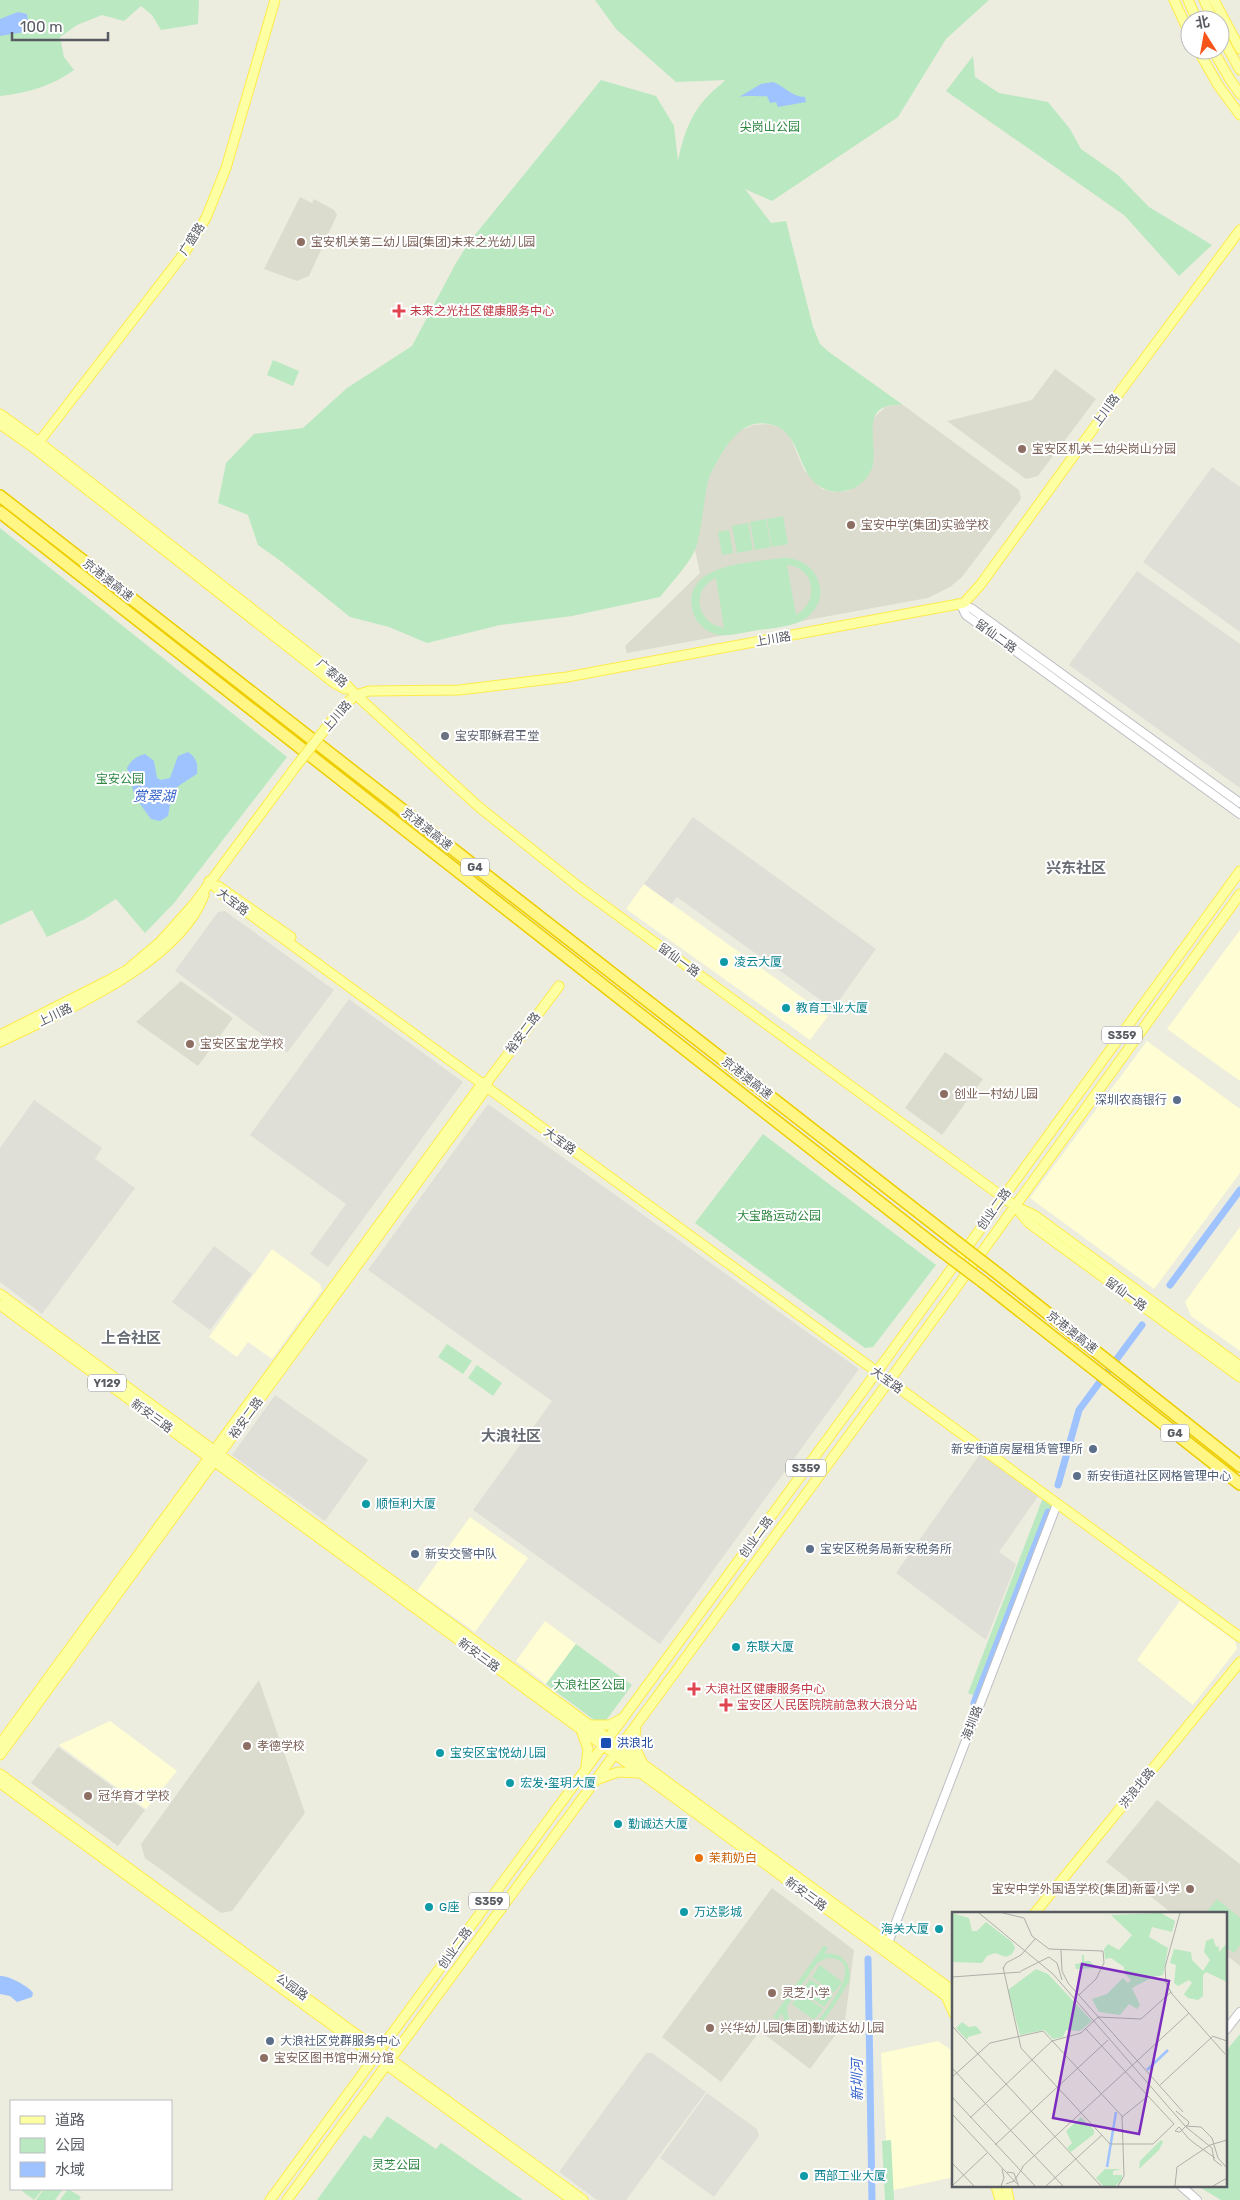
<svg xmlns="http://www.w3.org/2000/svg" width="1240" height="2200" font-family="Rubik,'Noto Sans SC',sans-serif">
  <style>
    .commercial { fill: #fffdd3 }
    .industrial { fill: #e0dfd7 }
    .education { fill: #dcdcce }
    .green { fill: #b9e8c1; fill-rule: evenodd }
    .water { fill: #9ec3ff }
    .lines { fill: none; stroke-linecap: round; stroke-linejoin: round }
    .canal { stroke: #9ec3ff; stroke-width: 7 }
    .minor-casing { stroke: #bdbec5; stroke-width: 10 }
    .major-casing { stroke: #fdeb49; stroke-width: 11 }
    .highway-casing { stroke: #edcd00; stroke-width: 14 }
    .minor { stroke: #fff; stroke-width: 8 }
    .major { stroke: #fdffa3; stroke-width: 9 }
    .highway { stroke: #fff685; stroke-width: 11 }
    .major-bridge-casing { stroke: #fdeb49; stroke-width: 11; stroke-linecap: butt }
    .highway-bridge-casing { stroke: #edcd00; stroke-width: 14; stroke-linecap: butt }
    .major-bridge { stroke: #fdffa3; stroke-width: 9 }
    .highway-bridge { stroke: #fff685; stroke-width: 11 }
    .education-dot { fill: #8d6e63; stroke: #fff; stroke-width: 2 }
    .health-dot { fill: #e0444e; stroke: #fff; stroke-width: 2 }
    .worship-dot { fill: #6b7280; stroke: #fff; stroke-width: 2 }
    .culture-dot { fill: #0f9aa8; stroke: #fff; stroke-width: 2 }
    .service-dot { fill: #5c6f8a; stroke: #fff; stroke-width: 2 }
    .transit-dot { fill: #1a4fb4; stroke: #fff; stroke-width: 2 }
    .food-dot { fill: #e8710a; stroke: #fff; stroke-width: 2 }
    .labels { text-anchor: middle; stroke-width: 4; stroke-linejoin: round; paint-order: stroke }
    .shield { fill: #fff; stroke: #8a8c91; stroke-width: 1 }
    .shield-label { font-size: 11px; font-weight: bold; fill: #585b62 }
    .park-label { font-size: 12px; fill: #2d8540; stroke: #fff }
    .street-label { font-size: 12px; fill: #585b62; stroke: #fff }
    .education-label { font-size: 12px; fill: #785e54; stroke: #fff; text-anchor: start }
    .health-label { font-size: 12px; fill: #be3a42; stroke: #fff; text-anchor: start }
    .worship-label { font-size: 12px; fill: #5b616d; stroke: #fff; text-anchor: start }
    .culture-label { font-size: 12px; fill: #0d838f; stroke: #fff; text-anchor: start }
    .service-label { font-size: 12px; fill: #4e5e75; stroke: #fff; text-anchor: start }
    .transit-label { font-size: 12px; fill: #164399; stroke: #fff; text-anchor: start }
    .food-label { font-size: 12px; fill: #c56008; stroke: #fff; text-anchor: start }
    .water-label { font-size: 14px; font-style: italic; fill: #3765cc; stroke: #fff }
    .quarter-label { font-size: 15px; font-weight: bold; fill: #696d74; stroke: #fff }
    .inset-river { fill: none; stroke: #9ec3ff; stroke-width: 2.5 }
    .inset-road { fill: none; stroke: #adafa9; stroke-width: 1 }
    .view { fill: #7b2cbf; fill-opacity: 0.15; stroke: #7b2cbf; stroke-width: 2.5 }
    .inset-edge { fill: none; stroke: #585b62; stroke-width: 2.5 }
  </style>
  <rect width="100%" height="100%" fill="#ededdf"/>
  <!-- commercial -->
  <path class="commercial" d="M644 884 828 1016 810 1040 626 909Z
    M1240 930V1081L1167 1029Z
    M1147 1041 1240 1109V1173L1154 1289 1030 1198Z
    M1240 1227V1351L1191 1316 1185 1302Z
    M272 1249 320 1284 322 1290 272 1359 248 1342 237 1357 209 1337Z
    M470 1517 528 1558 475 1632 417 1591Z
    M1180 1601 1235 1641 1237 1649 1193 1705 1137 1660Z
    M545 1621 576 1644 546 1684 516 1661Z
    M110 1721 177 1771 146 1809 59 1745Z
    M938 2041 954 2052V2177L889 2191 881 2053Z"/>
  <!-- industrial -->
  <path class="industrial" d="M1212 467 1240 487V632L1143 562Z
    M1137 571 1240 644V788L1069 665Z
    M693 817 876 949 833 1009 677 897 672 904 644 884Z
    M225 911 334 990 287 1053 175 971 218 912Z
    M349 999 463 1082 328 1267 310 1254 346 1204 250 1135Z
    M34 1100 102 1148 95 1159 135 1188 42 1314 0 1282V1148Z
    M488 1104 859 1369 660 1644 473 1510 552 1401 368 1270Z
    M214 1246 252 1274 210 1330 172 1302Z
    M275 1395 368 1460 325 1521 232 1455Z
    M980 1454 1039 1495 999 1552 1016 1564 986 1640 896 1573Z
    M646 2053H652L706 2092 626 2200H597L559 2172Z
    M707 2093 757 2129 759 2136 714 2197 660 2158Z"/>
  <!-- education -->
  <path class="education" d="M300 197 312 203 314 199 334 210 337 215 309 276 297 281 264 269Z
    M1055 369 1096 399 1038 476 1026 479 947 421 1032 400Z
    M894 405H903L1019 490 1021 499 962 577 950 587 928 598 627 653 625 646 700 573 695 550 708 478 728 442 739 431 753 425 768 424 783 428 791 439 804 470 822 489 834 492 847 491 859 485 868 476 873 464 871 428 873 419 885 407Z
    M181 981 233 1018 198 1066 136 1022Z
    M945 1052 983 1079 942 1135 905 1108Z
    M259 1680 305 1813 232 1911 221 1913 145 1858 141 1844Z
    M58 1747 145 1810 118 1846 31 1783Z
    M1157 1800 1240 1864V1966L1226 1955V1914H1173L1106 1862Z
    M772 1888 854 1950 845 2022 810 2069 760 2031 721 2082 662 2037Z"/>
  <!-- green -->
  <path class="green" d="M0 0H199L198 24 161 30 152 15 141 6 124 21 102 15 77 25 60 37 64 57 74 70C52 86 27 93 0 96Z
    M595 0H989L946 39 898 117 772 201 745 189 771 223 786 221 813 327 820 344 829 352 903 405C859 402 877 439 873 464 872 472 865 481 859 485 851 491 839 493 830 491 799 482 804 448 783 430 780 427 774 425 769 424 743 419 729 441 718 460 714 467 710 474 708 481 704 497 701 539 694 552 686 568 671 583 660 597L572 616 500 625 427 643 389 627 350 617 282 562 258 545 248 515 218 503 226 463 254 434 303 428 347 388 412 346 456 263 470 241 601 80 656 96 674 126 678 161C683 137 690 114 708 96 713 90 720 86 725 80L676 82 616 29Z
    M973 56 975 77 999 93 1048 102 1070 129 1081 149 1118 175 1149 207 1212 245 1179 276 1124 215 946 91Z
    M273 360 299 371 293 386 267 375Z
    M783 516 788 544 772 547 767 519Z
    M766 519 771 547 755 550 750 522Z
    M748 523 753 550 737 553 732 526Z
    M0 528 287 757 174 903 145 933 116 899 85 919 47 937 32 910 0 925Z
    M729 530 733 553 722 555 718 532Z
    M781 558C816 555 836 598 805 619 791 628 769 628 753 631 740 633 725 638 712 633 701 628 693 618 692 607 685 563 752 563 781 558ZM787 565C815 567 820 602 796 615ZM715 578H716L724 628C697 624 690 591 715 578Z
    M763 1134 936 1265 873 1347 865 1348 695 1223Z
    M447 1344 472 1361 463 1374 438 1357Z
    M477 1365 502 1383 493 1396 468 1378Z
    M1044 1495 1057 1504 984 1700 968 1693Z
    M576 1644 632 1685 602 1726 546 1684Z
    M1217 1899 1240 1918V1945L1234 1953 1226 1947V1914H1205Z
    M824 1945 828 1948 824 1954C842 1951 853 1965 849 1982 838 1998 819 2040 796 2031 788 2028 784 2021 782 2013L777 2020 773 2017ZM827 1958C870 1957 825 2013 814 2025L809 2028 798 2027 789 2021 787 2010 788 2005 817 1963Z
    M820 1965 842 1982 834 1993 812 1977Z
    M810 1979 833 1995 824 2007 802 1991Z
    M800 1993 823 2009 814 2020 792 2004Z
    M1240 2034V2200H1221L1198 2186H1226V2051Z
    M387 2116 436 2149 441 2143 523 2200H317L364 2135 371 2139Z
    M891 2140 894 2200H885L882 2141Z
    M24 2189H43L34 2200 22 2191Z
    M44 2189H63L55 2200H36Z
    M68 2189 81 2197 79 2200H60Z"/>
  <!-- water -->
  <path class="water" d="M18 12 27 14 28 21 24 25 25 32 0 36V19Z
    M773 82C784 86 792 97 805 97L806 102 778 107 776 102 770 103 767 96C757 97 749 95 739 97L761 84Z
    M188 752C197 758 198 764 197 774 169 792 174 786 168 816L160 821 151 819 135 797 127 768C131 760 137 756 145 754L154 761 157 778 161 780 170 778 178 756Z
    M0 1976C8 1975 30 1987 33 1993L32 1997 17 2002 10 1996 0 1994Z"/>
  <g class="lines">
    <!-- canal -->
    <path class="canal" d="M1170 1285 1240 1190
      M1058 1485 1079 1410 1142 1325
      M974 1703 1048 1512
      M868 1959 872 2200"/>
    <defs>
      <path id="minor" d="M961 605 966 615 1240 814
        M961 605 971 608 1240 803
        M888 1943 1057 1504
        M1226 2030 1240 2012
        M1181 2186 1197 2200"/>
      <path id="major" d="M1174 0 1190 35
        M1188 0 1197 20
        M1204 0 1213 20
        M1214 0 1240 49
        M1220 34 1240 70
        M1198 50 1218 85 1240 115
        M1213 50 1229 78 1240 94
        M0 414 39 442 339 677 356 695 479 807 579 887 1015 1206 1034 1215 1240 1366
        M0 424 34 448 334 683 345 689
        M39 442 185 252 206 218 226 168 275 0
        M343 706 356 695 369 691 459 690 567 677 964 603 981 584 1122 389 1240 230
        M209 881 225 896 1240 1637
        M218 886 291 937
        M0 1035 107 981 127 970 160 942 194 904 294 769
        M0 1042C63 1011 178 965 204 895
        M1017 1209 1029 1223 1240 1377
        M0 1294 952 1990 954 1995
        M0 1305 946 1996 954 2014
        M591 1725H610L621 1719
        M636 1727 634 1746 642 1762
        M581 1730 588 1749 586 1766
        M0 1744 475 1093 482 1084 488 1081 559 986
        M0 1755 477 1101 487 1087 488 1081
        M0 1774 583 2200
        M596 1780 618 1772 639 1773
        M0 1783 572 2200
        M1034 1914 1240 1662
        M996 2186 1000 2200
        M1006 2186 1009 2200
        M270 2200 876 1373 1240 871
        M287 2200 889 1381 1240 894"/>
      <path id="highway" d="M0 496 949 1236
        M0 512 938 1248
        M993 1270 1240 1466
        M983 1282 1240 1484"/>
    </defs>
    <!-- minor casing -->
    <use href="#minor" class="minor-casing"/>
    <!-- major casing -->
    <use href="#major" class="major-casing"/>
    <!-- highway casing -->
    <use href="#highway" class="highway-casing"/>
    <!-- minor -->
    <use href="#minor" class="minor"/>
    <!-- major -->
    <use href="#major" class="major"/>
    <!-- highway -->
    <use href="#highway" class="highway"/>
    <defs>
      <path id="major-bridge" d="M294 769 343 706"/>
      <path id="highway-bridge" d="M949 1236 993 1270
        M938 1248 983 1282"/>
    </defs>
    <!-- major-bridge casing -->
    <use href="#major-bridge" class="major-bridge-casing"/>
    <!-- highway-bridge casing -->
    <use href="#highway-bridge" class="highway-bridge-casing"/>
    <!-- major-bridge -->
    <use href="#major-bridge" class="major-bridge"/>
    <!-- highway-bridge -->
    <use href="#highway-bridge" class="highway-bridge"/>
  </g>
  <!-- markers -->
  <g class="education-dot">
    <circle cx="301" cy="242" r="5"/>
    <circle cx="1022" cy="449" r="5"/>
    <circle cx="851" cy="525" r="5"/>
    <circle cx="190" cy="1044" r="5"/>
    <circle cx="944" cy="1094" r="5"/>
    <circle cx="247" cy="1746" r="5"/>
    <circle cx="88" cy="1796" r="5"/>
    <circle cx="1190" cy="1889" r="5"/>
    <circle cx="772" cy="1993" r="5"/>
    <circle cx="710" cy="2028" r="5"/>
    <circle cx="264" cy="2058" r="5"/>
  </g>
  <g class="health-dot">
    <path d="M396.5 303.5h5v5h5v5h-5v5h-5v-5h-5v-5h5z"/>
    <path d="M691.5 1681.5h5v5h5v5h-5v5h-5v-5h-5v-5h5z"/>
    <path d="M723.5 1697.5h5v5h5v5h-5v5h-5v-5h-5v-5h5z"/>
  </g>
  <circle class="worship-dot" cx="445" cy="736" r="5"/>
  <g class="culture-dot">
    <circle cx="724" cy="962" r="5"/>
    <circle cx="786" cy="1008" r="5"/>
    <circle cx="366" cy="1504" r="5"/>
    <circle cx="736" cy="1647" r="5"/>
    <circle cx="440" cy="1753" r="5"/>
    <circle cx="510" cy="1783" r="5"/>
    <circle cx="618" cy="1824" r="5"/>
    <circle cx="429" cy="1907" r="5"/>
    <circle cx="684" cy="1912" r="5"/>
    <circle cx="939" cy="1929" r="5"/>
    <circle cx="804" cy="2176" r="5"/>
  </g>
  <g class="service-dot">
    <circle cx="1177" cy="1100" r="5"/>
    <circle cx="1093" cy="1449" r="5"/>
    <circle cx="1077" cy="1476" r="5"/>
    <circle cx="810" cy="1549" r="5"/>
    <circle cx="415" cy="1554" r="5"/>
    <circle cx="270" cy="2041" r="5"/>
  </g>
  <rect class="transit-dot" x="600" y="1737" width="12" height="12" rx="2.5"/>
  <circle class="food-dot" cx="699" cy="1858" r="5"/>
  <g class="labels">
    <!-- shield labels -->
    <g class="shield">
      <rect x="461" y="858.5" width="28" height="17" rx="4"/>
      <rect x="1102" y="1026.5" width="40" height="17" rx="4"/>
      <rect x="88" y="1374.5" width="38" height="17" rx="4"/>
      <rect x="1161" y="1424.5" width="28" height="17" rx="4"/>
      <rect x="786" y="1459.5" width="40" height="17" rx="4"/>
      <rect x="469" y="1892.5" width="40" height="17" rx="4"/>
    </g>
    <g class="shield-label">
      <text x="475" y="871">G4</text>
      <text x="1122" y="1039">S359</text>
      <text x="107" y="1387">Y129</text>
      <text x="1175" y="1437">G4</text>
      <text x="806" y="1472">S359</text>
      <text x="489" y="1905">S359</text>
    </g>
    <!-- park labels -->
    <g class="park-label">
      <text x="770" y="131">尖岗山公园</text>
      <text x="120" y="783">宝安公园</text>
      <text x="779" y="1220">大宝路运动公园</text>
      <text x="589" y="1689">大浪社区公园</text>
      <text x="396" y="2169">灵芝公园</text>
    </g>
    <!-- street labels -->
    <g class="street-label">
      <text transform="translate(192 239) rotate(-57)" y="4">广盛路</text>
      <text transform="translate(1106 410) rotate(-54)" y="4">上川路</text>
      <text transform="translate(108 580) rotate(38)" y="4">京港澳高速</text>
      <text transform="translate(996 636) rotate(36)" y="4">留仙二路</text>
      <text transform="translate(773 639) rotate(-10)" y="4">上川路</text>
      <text transform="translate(332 673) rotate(41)" y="4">广泰路</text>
      <text transform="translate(337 716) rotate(-49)" y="4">上川路</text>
      <text transform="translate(427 829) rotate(38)" y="4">京港澳高速</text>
      <text transform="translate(233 902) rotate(38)" y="4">大宝路</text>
      <text transform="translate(679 960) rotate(36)" y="4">留仙一路</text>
      <text transform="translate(55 1015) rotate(-26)" y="4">上川路</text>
      <text transform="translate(523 1033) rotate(-53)" y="4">裕安二路</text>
      <text transform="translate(747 1078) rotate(38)" y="4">京港澳高速</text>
      <text transform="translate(560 1141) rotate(36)" y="4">大宝路</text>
      <text transform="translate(994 1209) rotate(-54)" y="4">创业二路</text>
      <text transform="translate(1126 1294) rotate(36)" y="4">留仙一路</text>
      <text transform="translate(1072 1332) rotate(38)" y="4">京港澳高速</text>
      <text transform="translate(887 1380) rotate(36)" y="4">大宝路</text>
      <text transform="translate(152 1416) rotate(36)" y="4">新安三路</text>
      <text transform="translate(246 1418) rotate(-54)" y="4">裕安二路</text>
      <text transform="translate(756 1537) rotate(-54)" y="4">创业二路</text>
      <text transform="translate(479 1655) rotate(36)" y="4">新安三路</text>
      <text transform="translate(972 1723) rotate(-69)" y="4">海圳路</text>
      <text transform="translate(1137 1788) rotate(-51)" y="4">洪浪北路</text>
      <text transform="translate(806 1894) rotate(36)" y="4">新安三路</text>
      <text transform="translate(455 1948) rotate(-54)" y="4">创业二路</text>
      <text transform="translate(292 1987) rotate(36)" y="4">公园路</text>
    </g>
    <!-- education labels -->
    <g class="education-label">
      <text x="311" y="246">宝安机关第二幼儿园(集团)未来之光幼儿园</text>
      <text x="1032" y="453">宝安区机关二幼尖岗山分园</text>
      <text x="861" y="529">宝安中学(集团)实验学校</text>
      <text x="200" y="1048">宝安区宝龙学校</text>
      <text x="954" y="1098">创业一村幼儿园</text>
      <text x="257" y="1750">孝德学校</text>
      <text x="98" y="1800">冠华育才学校</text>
      <text x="1180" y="1893" text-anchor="end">宝安中学外国语学校(集团)新蕾小学</text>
      <text x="782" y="1997">灵芝小学</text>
      <text x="720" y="2032">兴华幼儿园(集团)勤诚达幼儿园</text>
      <text x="274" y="2062">宝安区图书馆中洲分馆</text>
    </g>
    <!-- health labels -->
    <g class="health-label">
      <text x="410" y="315">未来之光社区健康服务中心</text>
      <text x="705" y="1693">大浪社区健康服务中心</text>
      <text x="737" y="1709">宝安区人民医院院前急救大浪分站</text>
    </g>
    <!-- worship labels -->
    <g class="worship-label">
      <text x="455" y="740">宝安耶稣君王堂</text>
    </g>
    <!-- culture labels -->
    <g class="culture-label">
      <text x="734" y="966">凌云大厦</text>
      <text x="796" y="1012">教育工业大厦</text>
      <text x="376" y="1508">顺恒利大厦</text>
      <text x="746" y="1651">东联大厦</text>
      <text x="450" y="1757">宝安区宝悦幼儿园</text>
      <text x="520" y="1787">宏发·玺玥大厦</text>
      <text x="628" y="1828">勤诚达大厦</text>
      <text x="439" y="1911">G座</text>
      <text x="694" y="1916">万达影城</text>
      <text x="929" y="1933" text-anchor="end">海关大厦</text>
      <text x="814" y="2180">西部工业大厦</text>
    </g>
    <!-- service labels -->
    <g class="service-label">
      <text x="1167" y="1104" text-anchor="end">深圳农商银行</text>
      <text x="1083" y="1453" text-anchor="end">新安街道房屋租赁管理所</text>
      <text x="1087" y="1480">新安街道社区网格管理中心</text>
      <text x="820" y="1553">宝安区税务局新安税务所</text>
      <text x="425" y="1558">新安交警中队</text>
      <text x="280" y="2045">大浪社区党群服务中心</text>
    </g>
    <!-- transit labels -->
    <g class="transit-label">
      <text x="617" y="1747">洪浪北</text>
    </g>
    <!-- food labels -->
    <g class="food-label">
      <text x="709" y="1862">茉莉奶白</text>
    </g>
    <!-- water labels -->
    <g class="water-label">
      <text x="154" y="801">赏翠湖</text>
      <text transform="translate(857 2080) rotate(-91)" y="5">新圳河</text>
    </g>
    <!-- quarter labels -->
    <g class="quarter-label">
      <text x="1076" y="873">兴东社区</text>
      <text x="131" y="1343">上合社区</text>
      <text x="511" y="1441">大浪社区</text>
    </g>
  </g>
  <!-- overview -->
  <g transform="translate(952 1912)">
    <rect width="275" height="275" fill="#ededdf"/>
    <path d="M0 1 17 6 20 19H25L34 10 60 30 63 36 60 42 54 45 43 41 35 44 30 51 0 50ZM209 1 223 9 220 20 200 15 197 25 216 36 211 63 201 65 180 76 188 93 185 97 177 92 168 103 147 100 140 87 155 82 171 66 176 71 179 68 173 62 172 55 159 46 153 47 152 37 156 32 167 38 180 23 159 3ZM261 26 264 35 267 34V40L275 31V70L254 60 251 63V84L246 88 236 86 232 82 240 71 237 68 226 74 222 71 224 53 218 51 222 37 239 40 240 48 251 59 258 48 252 40 254 29ZM130 43H132V49H138L144 56 124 57 123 52 130 51ZM84 57 96 62 140 109 128 119 114 118 111 125 101 127 92 118 68 123 56 78ZM10 110 17 115 24 114 30 121 16 125 15 128 4 116ZM129 205 142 218V222L119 240 115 236 120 231 114 219ZM209 228 211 230 207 238 187 257 188 249ZM153 257H169L161 259V263H170V268L163 274H151L144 266Z" fill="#b9e8c1"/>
    <path class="inset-river" d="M195 158 216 138M155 255 164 200"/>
    <path class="inset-road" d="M27 1 101 62 233 214 249 215 260 226 266 246 275 256M51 1 72 6 80 24 97 37 151 39 152 51 144 67 127 83M228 1 213 55 214 71 220 82 273 142M109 38 110 59 116 71 231 200M51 55 69 136 158 232H201L222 212 133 116M51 57 54 51 69 43 83 27M69 59 97 45 105 51 110 68M0 65 69 60M0 114 149 274M260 124 275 129M0 156 111 274M0 165 38 131 91 119 170 204 172 264 166 274M207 174 260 125M0 185 83 274M224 199 237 210 236 213H235L228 220H227L223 219 227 215 228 216 236 226 242 231 263 246M0 202 67 274M170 205 196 184M18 206 100 129 129 121 146 105 189 107 219 80M234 215 260 236 262 248 270 254M43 233 156 128M0 251 22 274M70 255 237 101M55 260 62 261 66 272M54 272 62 269 71 255M0 274 35 241M49 274 52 266 50 257M94 274 150 223M223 274 225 255 258 233 275 228M261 274 275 266"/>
    <path class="view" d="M130 52 217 69 187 222 101 206Z"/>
    <rect width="275" height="275" class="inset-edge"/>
  </g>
  <!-- legend -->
  <rect x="10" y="2100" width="162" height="90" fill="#ffffff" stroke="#bcbdc0"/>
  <rect x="20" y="2116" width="25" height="8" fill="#fdffa3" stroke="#bcbdc0"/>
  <text x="55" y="2125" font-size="15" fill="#585b62">道路</text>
  <rect x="20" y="2138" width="25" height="15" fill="#b9e8c1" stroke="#bcbdc0"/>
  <text x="55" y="2150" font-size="15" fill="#585b62">公园</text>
  <rect x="20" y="2162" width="25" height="15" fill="#9ec3ff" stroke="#bcbdc0"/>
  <text x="55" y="2175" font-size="15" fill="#585b62">水域</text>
  <!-- north arrow -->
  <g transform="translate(1205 35) rotate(349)"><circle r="24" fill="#ffffff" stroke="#bcbdc0"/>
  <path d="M0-4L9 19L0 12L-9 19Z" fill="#f7541c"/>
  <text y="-8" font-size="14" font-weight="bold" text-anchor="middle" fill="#585b62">北</text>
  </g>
  <!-- scale -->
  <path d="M12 32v8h96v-8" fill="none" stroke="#585b62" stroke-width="2.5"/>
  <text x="20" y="32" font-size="15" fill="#585b62" stroke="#ffffff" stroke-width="4" paint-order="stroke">100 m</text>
</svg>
